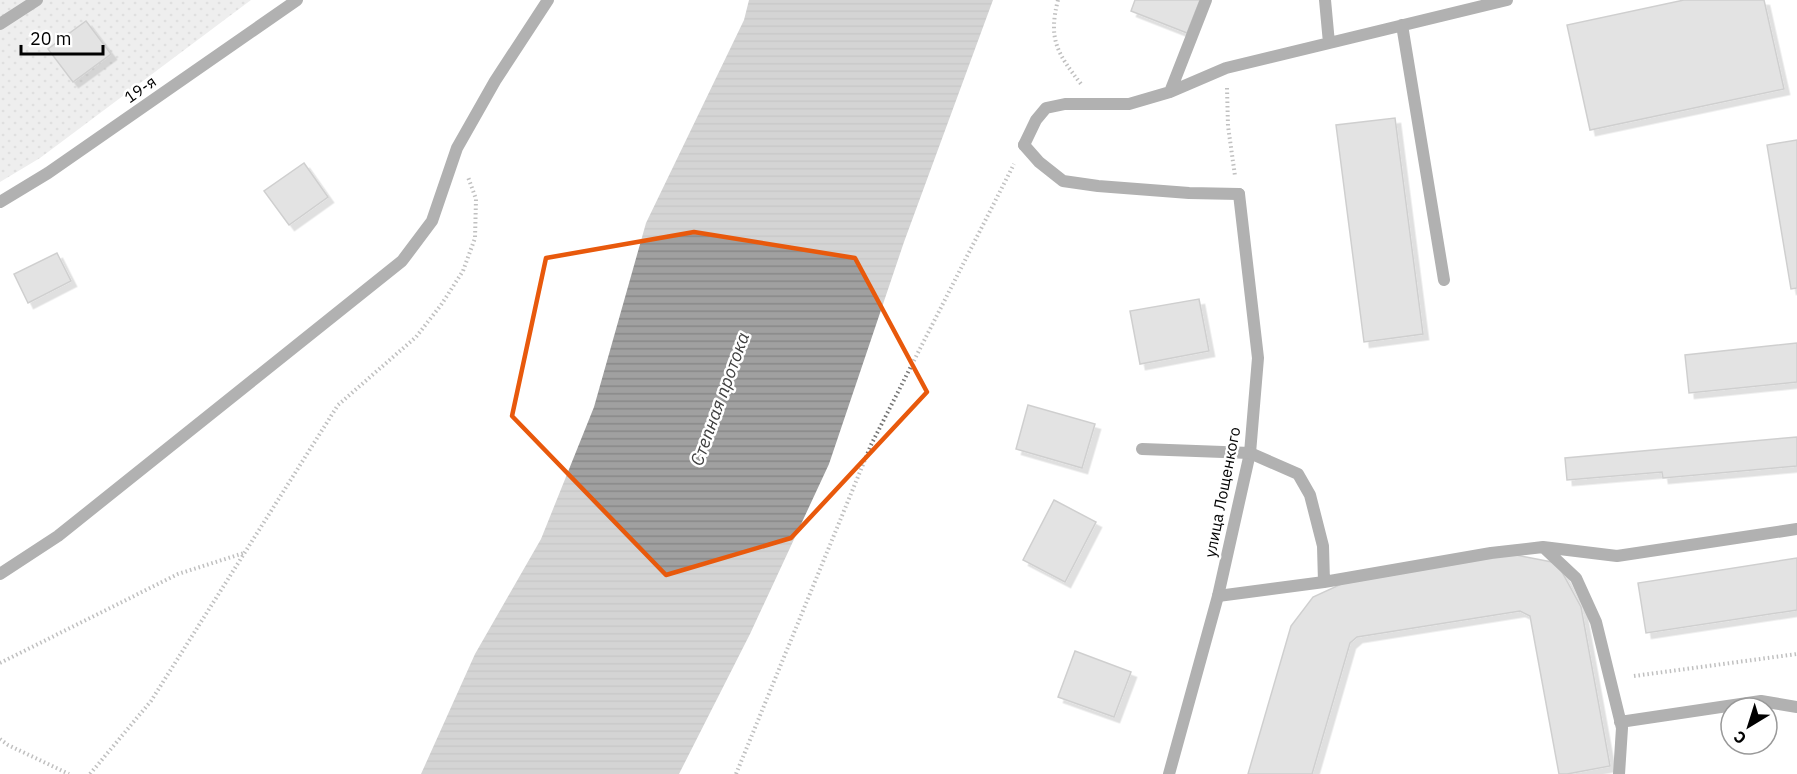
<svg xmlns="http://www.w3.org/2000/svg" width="1797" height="774" font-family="'IBM Plex Sans',sans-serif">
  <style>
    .garden { fill: url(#garden-dots) }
    .water { fill: url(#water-rules) }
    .building { fill: #c2c2c2; stroke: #969696; stroke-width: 1.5; filter: url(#shadow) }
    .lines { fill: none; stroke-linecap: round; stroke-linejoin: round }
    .path { stroke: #747474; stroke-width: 4; stroke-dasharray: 1.5 3; stroke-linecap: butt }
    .lane { stroke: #525252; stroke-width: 12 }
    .street { stroke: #525252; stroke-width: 12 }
    .marked { fill: none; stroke: #e8590c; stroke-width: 4.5; stroke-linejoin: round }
    .labels { text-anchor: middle; stroke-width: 5; stroke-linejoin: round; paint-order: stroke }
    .street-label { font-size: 16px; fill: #000; stroke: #fff }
    .water-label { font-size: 18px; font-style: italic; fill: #414141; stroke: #fff }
  </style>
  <defs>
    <pattern id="garden-dots" width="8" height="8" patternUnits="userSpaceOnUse" patternTransform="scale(1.5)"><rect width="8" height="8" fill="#d9d9d9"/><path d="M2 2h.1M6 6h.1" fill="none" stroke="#b8b8b8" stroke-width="1.8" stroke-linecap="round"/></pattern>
    <pattern id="water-rules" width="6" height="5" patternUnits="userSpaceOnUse" patternTransform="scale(1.5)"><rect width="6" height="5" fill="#a0a0a0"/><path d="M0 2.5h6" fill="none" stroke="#888"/></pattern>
    <filter id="shadow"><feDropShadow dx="5.5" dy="5.5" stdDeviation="0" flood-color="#0004"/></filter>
  </defs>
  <rect width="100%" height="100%" fill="#fff"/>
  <!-- garden -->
  <path class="garden" d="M0 0H251L40 158 0 182Z"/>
  <!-- water -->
  <path class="water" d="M749 0H993L904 242 829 464 750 634 679 774H421L475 654 541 539 594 407 646 223 744 20Z"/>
  <!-- building -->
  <path class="building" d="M1135 0H1200L1187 33 1131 11Z
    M1684 0H1764L1784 89 1590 130 1567 25Z
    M86 21 111 54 73 82 48 49Z
    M1395 118 1423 334 1364 342 1336 125Z
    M1797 140V288L1791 289 1767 145Z
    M304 163 328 197 289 225 264 191Z
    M57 253 71 281 28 303 14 274Z
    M1199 299 1209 351 1140 364 1130 311Z
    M1797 343V382L1689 393 1685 355Z
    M1028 405 1095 424 1082 468 1016 449Z
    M1797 437V466L1663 478 1662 472 1567 480 1565 458Z
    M1054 500 1096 522 1065 582 1023 560Z
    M1511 554 1557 563 1581 607 1610 766 1567 774H1559L1530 616 1520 611 1357 637 1350 643 1312 774H1248L1291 626 1313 597 1348 581Z
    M1797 558V610L1646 633 1638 583Z
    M1075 651 1131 672 1114 717 1058 697Z"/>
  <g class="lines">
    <!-- path -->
    <path class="path" d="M1058 0C1048 39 1057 53 1081 84
      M1227 88 1228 126 1235 176
      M0 663 178 574 244 553
      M1634 676 1797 654
      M0 739 8 745 69 774
      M90 774 151 701 338 405 416 337 441 305 463 271 475 238 476 199 468 177
      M736 774 871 445 1014 164"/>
    <!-- lane -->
    <path class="lane" d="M1325 0 1329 43
      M1402 25 1444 280
      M1170 92 1206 0
      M1024 145 1036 120 1046 108 1065 104H1129L1170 92 1226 68 1507 0
      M0 574 58 536 402 261 432 221 457 148 495 81 548 0
      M1169 774 1218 596 1250 453 1258 358 1239 194"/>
    <!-- street -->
    <path class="street" d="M0 24 37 0
      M1024 145 1039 162 1063 181 1098 186 1189 193 1239 194
      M0 202 48 173 297 0
      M1142 449 1250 453 1298 474 1310 495 1323 546 1324 582
      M1543 547 1576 578 1596 622 1622 728 1619 774
      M1218 596 1324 582 1491 553 1543 547 1617 556 1797 529
      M1620 722 1761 701 1797 707"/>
  </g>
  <!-- marked area -->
  <path d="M0 0H1797V774H0ZM694 232 855 258 927 392 791 538 666 575 512 416 546 258Z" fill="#fff" fill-opacity=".55" fill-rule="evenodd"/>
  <path class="marked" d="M694 232 855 258 927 392 791 538 666 575 512 416 546 258Z"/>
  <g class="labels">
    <!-- street labels -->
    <g class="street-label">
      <text transform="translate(140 89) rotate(-35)" y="6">19-я</text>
      <text transform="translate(1222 492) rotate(-79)" y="6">улица Лощенкого</text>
    </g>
    <!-- water labels -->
    <g class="water-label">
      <text transform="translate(720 399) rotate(-70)" y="6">Степная протока</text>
    </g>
  </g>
  <!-- north arrow -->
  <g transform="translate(1749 726) rotate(218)"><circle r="28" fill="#ffffff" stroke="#999999" stroke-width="1.5"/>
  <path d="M0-4.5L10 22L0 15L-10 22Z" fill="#000000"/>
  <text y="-9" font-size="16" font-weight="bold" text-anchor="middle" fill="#000000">С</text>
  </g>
  <!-- scale -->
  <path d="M21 45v9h82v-9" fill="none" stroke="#000000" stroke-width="3"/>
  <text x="30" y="45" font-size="18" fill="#000000" stroke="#ffffff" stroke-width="4.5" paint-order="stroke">20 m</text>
</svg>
